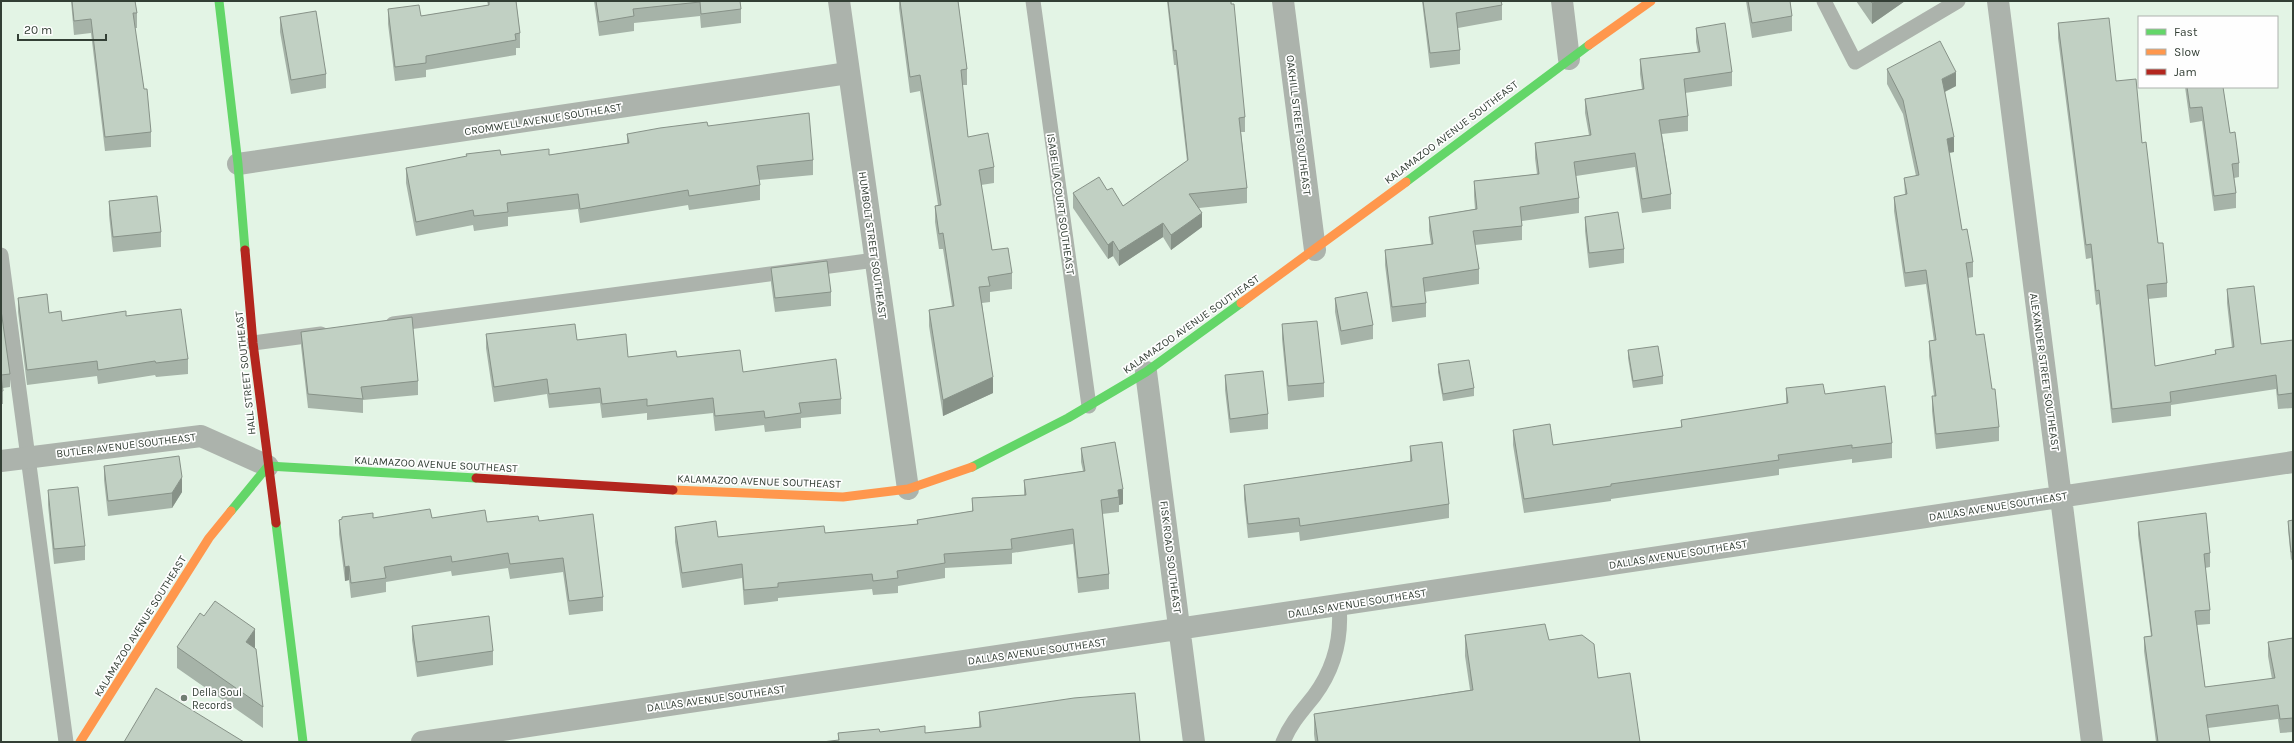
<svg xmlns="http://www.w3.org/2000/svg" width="2294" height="743" font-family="Karla,sans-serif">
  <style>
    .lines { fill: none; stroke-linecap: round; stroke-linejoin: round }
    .lane { stroke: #acb3ac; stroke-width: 15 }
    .street { stroke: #acb3ac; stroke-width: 22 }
    .fast { stroke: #63d668; stroke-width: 9 }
    .slow { stroke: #ff974d; stroke-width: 9 }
    .jam { stroke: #b3261e; stroke-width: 9 }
    .wall { fill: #a6b3a8 }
    .shaded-wall { fill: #879288 }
    .building { fill: #c1d0c3; stroke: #879288 }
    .poi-dot { fill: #717e73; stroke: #fefefe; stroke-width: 1.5 }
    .labels { text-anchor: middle; stroke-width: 3.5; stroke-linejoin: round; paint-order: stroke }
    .street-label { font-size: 11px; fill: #333f35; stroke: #fefefe }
    .poi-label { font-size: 11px; fill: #333f35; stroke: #fefefe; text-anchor: start }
  </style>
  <rect width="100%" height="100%" fill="#e3f4e5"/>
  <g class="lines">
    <!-- lane -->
    <path class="lane" d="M1033 1 1089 406
      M1824 1 1855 62 1958 1
      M1 255 66 742
      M393 324 875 260
      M253 343 321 334
      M1283 742C1290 724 1302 711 1314 696 1334 669 1342 638 1339 605"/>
    <!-- street -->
    <path class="street" d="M839 1 908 489
      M1283 1 1315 250
      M1562 1 1569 59
      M1998 1 2092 742
      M238 164 848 73
      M1146 372 1194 742
      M1 461 201 436 268 466
      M422 742 2293 462"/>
    <!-- fast -->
    <path class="fast" d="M219 1 238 164 245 250
      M1406 182 1589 45
      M268 466 476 478
      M972 467 1068 418 1146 372 1241 303
      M231 511 268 466
      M276 523 303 742"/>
    <!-- slow -->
    <path class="slow" d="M1589 45 1651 1
      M1241 303 1406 182
      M673 490 843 497 908 489 972 467
      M80 742 209 538 231 511"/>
    <!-- jam -->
    <path class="jam" d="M245 250 253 343 276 523
      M476 478 673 490"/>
  </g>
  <!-- wall -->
  <path class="wall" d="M71 1H135L137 13V28H135L144 89 151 132V147L105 151 91 33 74 35Z
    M487 1H516L520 33V48H516V55L426 70V77L395 81 388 24V9L421 16 488 5Z
    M594 1H740L741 9V23L701 28 700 16 634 23V31L599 36Z
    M899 1H958L967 69V85H962L968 137 994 167V183L981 185 992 250 1012 273V289L990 292V302L982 303 993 393 943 416 929 326V310L952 306 943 249H939L935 222V206L938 205 920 91 910 93 899 8Z
    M1167 1H1231L1245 117V132H1241L1247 188V203L1199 208 1202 227 1171 250 1163 237 1119 266 1113 256 1108 259 1073 208V193L1107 190 1123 206 1187 161 1176 65H1174Z
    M1422 1H1501L1502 5V20L1458 28 1460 50V64L1430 68Z
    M1746 1H1790L1792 16V31L1752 38Z
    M1856 1H1905L1872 24Z
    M280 17 326 74V88L291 94 280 32Z
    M2058 23 2116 81 2142 143 2158 243 2167 283V297L2148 299 2155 366 2215 355V350L2232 348 2227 303V289L2261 344 2293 340V408L2278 409 2276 389 2171 405V416L2112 423 2099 304 2096 305 2091 258 2086 259 2058 38Z
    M1696 28 1732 72V86L1685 93 1688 116V131L1662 134 1671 194V209L1642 213 1635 167 1576 176 1579 198V213L1522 221V240L1475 245 1479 269V284L1424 292 1426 303V317L1392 322 1385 265V250L1431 244 1429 231V217L1475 209 1474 196V181L1537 174 1535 158V143L1589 135 1585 113V99L1642 89 1640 74V59L1698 52 1696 42Z
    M1887 69 1956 86 1945 92 1954 152 1949 153 1962 230 1973 262V277L1968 278 1976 335 1992 389 1999 427V441L1936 449 1932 411V396H1934L1929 356V341H1934L1926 284 1905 287 1894 211V197L1905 195 1904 178 1916 176 1903 114 1887 84Z
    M2185 87H2223L2230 133 2239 163V177L2234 178 2236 193V208L2214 211 2202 121 2190 123Z
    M708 126 813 160V175L759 180 760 185V200L689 210 688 205 580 223 578 209 508 217V226L474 231 473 225 416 236 406 183V168L501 155H549L627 143V134Z
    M109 201 161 232V247L113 252 109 215Z
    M1585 217 1624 249V263L1589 268 1585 231Z
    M771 268 831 292V306L775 312 771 283Z
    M18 298 49 313 62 321 126 316 188 359V374L156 377 155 375 98 384 97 376 27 385 18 312Z
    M1335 298 1373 325V339L1341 345 1335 312Z
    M1 310 10 374V387L3 388V404H1Z
    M1282 324 1324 383V397L1288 401 1282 339Z
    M301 332 418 381V395L363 400V413L308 408 301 346Z
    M486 334 577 340 628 357H677L743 372 841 399V414L801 418V428L765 432 764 425 715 431 713 413 647 420V413L602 418 600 403 549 408 547 394 494 402 486 348Z
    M1628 350 1663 376V384L1633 388 1628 358Z
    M1438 364 1474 388V396L1443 401 1438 372Z
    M1225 375 1268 414V429L1230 433 1225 390Z
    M1786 388 1825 394 1892 443V458L1852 463V459L1779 469V475L1611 499V501L1524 513 1513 445V430L1553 445 1681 427V420L1786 404Z
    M1115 442 1123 504 1119 505V512L1102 514 1109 574V589L1078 593 1073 544 1012 553V564L945 568V578L898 586V593L873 595 872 589 778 598V601L744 605 742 578 682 588 675 542V527L718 537 825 533 917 524V520L972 511V498L1024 495V480L1083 471 1081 462V448Z
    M1410 446 1449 504V518L1300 541 1299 532 1248 538 1244 499V485L1410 461Z
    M104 466 182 492 172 508 108 516 104 480Z
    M48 490 85 546V560L54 564 48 505Z
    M373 518H432L487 522 539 521 603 597V611L569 615 563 572 510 579 508 568 452 576 451 571 386 582V592L351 598 349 580 345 581 339 534V520Z
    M2293 520V559L2291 560 2288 529V521Z
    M2138 522 2210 553V567L2205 568 2210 610V624L2197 625 2205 687 2272 679 2268 656V642L2293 638V732L2280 733 2278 719 2208 728 2210 742H2156L2144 651V637L2151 636 2138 535Z
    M412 626 493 651V665L417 677 412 640Z
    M1465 635 1549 640 1598 678 1640 742H1315L1314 734V714L1470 690 1465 656Z
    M177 647 255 648 263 707V728L177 668Z
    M979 712 1140 742 838 740V733L880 732 925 733 979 727Z"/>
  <!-- shaded-wall -->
  <path class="shaded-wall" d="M1876 1H1905L1872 24V3Z
    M1956 72V86L1942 93V79Z
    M1954 137V152L1947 153V139Z
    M1202 213V227L1171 250V235Z
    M1163 223V237L1119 266V251Z
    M1113 241V256L1108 259V245Z
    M993 377V393L943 416V400Z
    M182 477V492L172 508V493Z
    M1123 489V504L1119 505V497L1118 490Z
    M349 566V580L345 581V567Z
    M255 629V649L246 642Z"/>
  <!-- building -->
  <path class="building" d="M72 1H135L137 13H133L144 89H147L151 132 105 137 91 19 74 21Z
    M489 1H516L520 33 515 34 516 40 426 56V63L395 67 388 9 419 5 421 16 489 5Z
    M596 1H740L741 9 701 14 700 2 633 9 634 16 599 22Z
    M900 1H958L967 69 961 70 968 137 988 133 994 167 979 170 992 250 1008 248 1012 273 988 277 990 286 979 287 993 377 943 400 929 310 954 306 943 233 939 234 935 206 941 205 920 75 910 77Z
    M1168 1H1231V4H1234L1245 117 1239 118 1247 188 1189 194 1202 213 1171 235 1163 223 1119 251 1113 241 1108 245 1073 193 1099 177 1107 190 1112 188 1123 206 1188 160 1176 50 1174 51Z
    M1423 1H1501L1502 5 1456 13 1460 50 1430 53Z
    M1748 1H1790L1792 16 1752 23Z
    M1871 1H1876L1872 3Z
    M316 11 326 74 291 80 280 17Z
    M2109 18 2116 81 2136 79 2142 143 2146 142 2158 243H2163L2167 283 2147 285 2155 366 2216 354 2215 350 2234 347 2227 289 2254 286 2261 344 2293 340V393L2278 395 2276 375 2170 392 2171 402 2112 409 2099 290 2096 291 2091 244 2086 245 2058 23Z
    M1725 23 1732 72 1684 79 1688 116 1659 120 1671 194 1642 199 1635 153 1574 162 1579 198 1520 207 1522 226 1473 231 1479 269 1423 278 1426 303 1392 307 1385 250 1433 244 1429 217 1477 209 1474 181 1539 174 1535 143 1591 135 1585 99 1644 89 1640 59 1700 52 1696 28Z
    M1940 41 1956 72 1942 79 1954 137 1947 139 1962 230 1967 229 1973 262 1966 263 1976 335 1984 334 1992 389H1995L1999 427 1936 434 1932 396H1936L1929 341 1936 340 1926 270 1905 273 1894 197 1907 194 1904 178 1919 175 1903 100 1887 69Z
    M2187 87H2223L2230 133 2235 132 2239 163 2232 164 2236 193 2214 196 2202 107 2190 108Z
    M809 113 813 160 757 166 760 185 689 196 688 190 580 209 578 194 507 203 508 212 474 216 473 210 416 222 406 168 467 156 466 154 500 150 501 155 549 149V155L629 143 627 134 660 128 707 122 708 126Z
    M157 196 161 232 113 237 109 201Z
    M1618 212 1624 249 1589 253 1585 217Z
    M827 261 831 292 775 298 771 268Z
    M1367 292 1373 325 1341 331 1335 298Z
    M47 294 49 313 61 311 62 321 126 311V316L181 309 188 359 156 363 155 361 98 370 97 361 27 370 18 298Z
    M1 310 10 374 1 375 3 391H1Z
    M412 317 418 381 361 387 363 399 308 394 301 332Z
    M1317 321 1324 383 1288 386 1282 324Z
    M575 324 577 340 626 334 628 357 676 351 677 357 740 350 743 372 836 359 841 399 799 403 801 413 765 418 764 411 715 416 713 398 647 406V399L602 404 600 388 549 394 547 379 494 387 486 334Z
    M1658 346 1663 376 1633 381 1628 350Z
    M1469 360 1474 388 1443 394 1438 364Z
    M1263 371 1268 414 1230 419 1225 375Z
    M1823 384 1825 394 1885 386 1892 443 1852 448V445L1778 455 1779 460 1611 484V486L1524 499 1513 430 1550 424 1553 445 1682 427 1681 420 1788 403 1786 388Z
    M1115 442 1123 489 1118 490 1119 497 1101 500 1109 574 1078 578 1073 529 1011 539 1012 549 944 554 945 563 897 571 898 578 873 581 872 574 778 583V587L744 590 742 564 682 573 675 527 716 521 718 537 824 526 825 533 918 524 917 520 973 511 972 498 1026 495 1024 480 1085 471 1081 448Z
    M1442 442 1449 504 1300 526 1299 518 1248 524 1244 485 1412 461 1410 446Z
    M179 456 182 477 172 493 108 501 104 466Z
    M78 487 85 546 54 549 48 490Z
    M430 509 432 518 485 510 487 522 538 516 539 521 593 514 603 597 569 601 563 558 510 564 508 553 452 562 451 556 384 567 386 578 351 583 349 566 345 567 339 520 342 519V517L373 513V518Z
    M2206 513 2210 553 2204 554 2210 610 2195 611 2205 687 2275 678 2268 642 2293 638V718L2280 719 2278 705 2206 715 2210 742H2158L2144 637 2152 636 2138 522Z
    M2293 520V552H2291L2288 521Z
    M215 601 255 629 246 642 256 649 263 707 177 647 200 613 204 616Z
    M489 616 493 651 417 662 412 626Z
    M1545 624 1549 640 1582 635 1594 644 1598 678 1630 673 1640 742H1318L1314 714 1473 690 1465 635Z
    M156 688 244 742H124Z
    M1135 693 1140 742H822L839 740 838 733 879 729 880 732 925 726V733L981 727 979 712 1074 698Z"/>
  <!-- markers -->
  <circle class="poi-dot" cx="184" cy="698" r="4"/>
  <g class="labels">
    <!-- street labels -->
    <g class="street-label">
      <text transform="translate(543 119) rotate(-9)" y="4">CROMWELL AVENUE SOUTHEAST</text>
      <text transform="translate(1299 125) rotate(83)" y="4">OAKHILL STREET SOUTHEAST</text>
      <text transform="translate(1451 132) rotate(-37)" y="4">KALAMAZOO AVENUE SOUTHEAST</text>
      <text transform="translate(1061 204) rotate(82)" y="4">ISABELLA COURT SOUTHEAST</text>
      <text transform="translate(873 245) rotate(82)" y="4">HUMBOLT STREET SOUTHEAST</text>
      <text transform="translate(1191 324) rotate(-35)" y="4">KALAMAZOO AVENUE SOUTHEAST</text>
      <text transform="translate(2045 372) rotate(82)" y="4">ALEXANDER STREET SOUTHEAST</text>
      <text transform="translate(245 373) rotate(-96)" y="4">HALL STREET SOUTHEAST</text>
      <text transform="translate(126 445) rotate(-7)" y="4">BUTLER AVENUE SOUTHEAST</text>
      <text transform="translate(436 464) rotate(3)" y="4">KALAMAZOO AVENUE SOUTHEAST</text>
      <text transform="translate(759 481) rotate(2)" y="4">KALAMAZOO AVENUE SOUTHEAST</text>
      <text transform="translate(1998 506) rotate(-9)" y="4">DALLAS AVENUE SOUTHEAST</text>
      <text transform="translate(1678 554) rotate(-9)" y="4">DALLAS AVENUE SOUTHEAST</text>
      <text transform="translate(1171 557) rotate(83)" y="4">FISK ROAD SOUTHEAST</text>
      <text transform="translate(1357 603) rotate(-9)" y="4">DALLAS AVENUE SOUTHEAST</text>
      <text transform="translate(140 626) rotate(-58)" y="4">KALAMAZOO AVENUE SOUTHEAST</text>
      <text transform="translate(1037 651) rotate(-8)" y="4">DALLAS AVENUE SOUTHEAST</text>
      <text transform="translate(716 698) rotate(-8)" y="4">DALLAS AVENUE SOUTHEAST</text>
    </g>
    <!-- poi labels -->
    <g class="poi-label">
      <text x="192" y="696">Della Soul<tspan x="192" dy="13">Records</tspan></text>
    </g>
  </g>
  <!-- border -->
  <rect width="2294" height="743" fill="none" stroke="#333f35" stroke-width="4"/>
  <!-- legend -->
  <rect x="2138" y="16" width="140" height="72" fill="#fefefe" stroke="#adb2ae"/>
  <rect x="2146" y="29" width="20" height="6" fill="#63d668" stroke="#adb2ae"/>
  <text x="2174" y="36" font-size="12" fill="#333f35">Fast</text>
  <rect x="2146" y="49" width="20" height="6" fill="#ff974d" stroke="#adb2ae"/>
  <text x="2174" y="56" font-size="12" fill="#333f35">Slow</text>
  <rect x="2146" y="69" width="20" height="6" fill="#b3261e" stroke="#adb2ae"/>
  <text x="2174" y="76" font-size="12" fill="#333f35">Jam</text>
  <!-- scale -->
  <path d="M18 34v6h88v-6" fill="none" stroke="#333f35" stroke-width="2"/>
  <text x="24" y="34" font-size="12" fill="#333f35" stroke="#fefefe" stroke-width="3" paint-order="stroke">20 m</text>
</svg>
